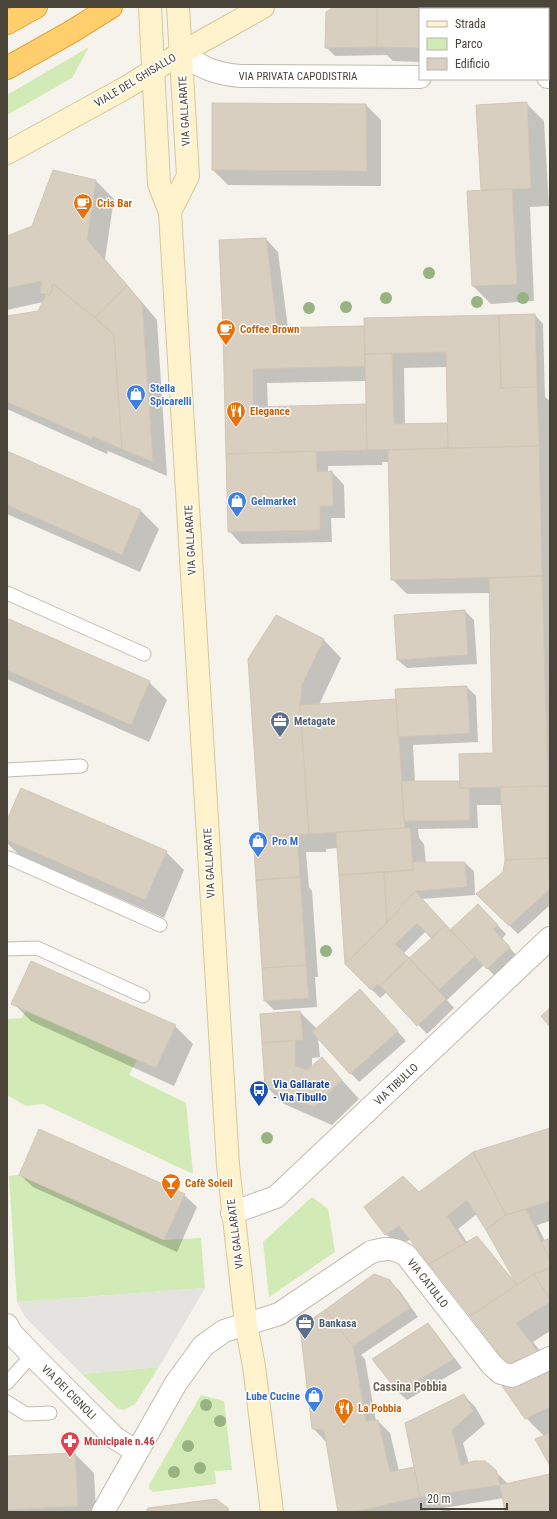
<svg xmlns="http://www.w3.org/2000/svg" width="557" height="1519" font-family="'Roboto Condensed',sans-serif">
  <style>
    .green { fill: #d2eab5 }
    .parking { fill: #e5e3e0 }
    .shadow { fill: #0003; fill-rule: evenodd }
    .building { fill: #d8cfc1; stroke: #d3c7b4 }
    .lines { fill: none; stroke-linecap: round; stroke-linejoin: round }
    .lane-casing { stroke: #c2bbae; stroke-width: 15 }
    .street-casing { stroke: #c2bbae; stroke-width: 24 }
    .secondary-casing { stroke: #d6c79b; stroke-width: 24 }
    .highway-casing { stroke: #e0a43c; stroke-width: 24 }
    .lane { stroke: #fff; stroke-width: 13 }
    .street { stroke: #fff; stroke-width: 22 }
    .secondary { stroke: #fff3cd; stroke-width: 22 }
    .highway { stroke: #ffcf6e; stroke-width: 22 }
    .tree { fill: #97b381 }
    .labels { text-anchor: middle; stroke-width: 3; stroke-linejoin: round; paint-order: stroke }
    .street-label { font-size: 11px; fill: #4b4439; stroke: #fff }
    .food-label { font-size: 11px; font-weight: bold; fill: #c56008; stroke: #fff; text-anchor: start }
    .shop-label { font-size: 11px; font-weight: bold; fill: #366cbe; stroke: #fff; text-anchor: start }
    .service-label { font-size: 11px; font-weight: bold; fill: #4e5e75; stroke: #fff; text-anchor: start }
    .transit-label { font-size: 11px; font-weight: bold; fill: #164399; stroke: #fff; text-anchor: start }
    .health-label { font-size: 11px; font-weight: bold; fill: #be3a42; stroke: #fff; text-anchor: start }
    .neighbourhood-label { font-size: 12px; font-weight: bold; fill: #6e6250; stroke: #fff }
  </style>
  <rect width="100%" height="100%" fill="#f6f3ec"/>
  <!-- green -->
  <path class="green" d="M89 47 72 78 7 115V95Z
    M26 1010 137 1060 129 1075 186 1103 193 1174 43 1104 26 1106 7 1095V1019L22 1018Z
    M19 1175 164 1240 201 1238 205 1288 17 1302 9 1176Z
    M312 1197 328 1209 335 1252 269 1297 263 1242Z
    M159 1367 135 1404 124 1410 117 1408 82 1374Z
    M201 1395 224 1401 232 1470 215 1471 216 1484 153 1492 149 1489V1485Z"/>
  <!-- parking -->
  <path class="parking" d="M205 1288 159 1367 82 1374 25 1317 17 1302Z"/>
  <!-- shadow -->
  <path class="shadow" d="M336 7H550V66H548V9H420V62L393 61 387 55 335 56 326 47Z
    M526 103 544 121 549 206 530 207 534 301 491 304 473 286 482 191 477 106Z
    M366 105 381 120V186L228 185 213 170Z
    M54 171 96 181 114 199 105 259 157 320 167 476 108 451 107 454 7 409V317L39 312 43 302 7 310V237L33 226Z
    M266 239 278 252 288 328 365 327 535 315 543 324 545 397 550 401V905L518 934 486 903 504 872 506 860 502 805H477L478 828 418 829 419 838 424 844 426 863H465L474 871 475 895 422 899 451 931 487 914 506 934 502 939 518 957 496 977 484 965 447 1000 454 1008 427 1034 387 992 380 998 346 963 338 848 326 849V852H306L309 887 312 891 318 977H315L317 1007 274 1010 265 1001 263 837 249 659 324 640 341 658 319 705 397 699 467 687 476 696 478 742 413 745 415 782H461L494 754 490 593 407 594 392 579 389 462H382V465L328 466V472H332L344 485 345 518H331L332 542 241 544 229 531 224 328ZM447 367 448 425 447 424 405 425 404 368ZM366 381 367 405 268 408 267 383ZM426 931 433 938 410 959 404 953Z
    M7 452 141 511 159 529 140 572 7 514Z
    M465 611 474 620 477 664 407 668 398 660Z
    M7 626 149 682 167 700 149 742 9 680 7 678Z
    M7 822 166 852 184 870 164 918 19 855 7 843Z
    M360 990 406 1041 359 1082 318 1038 320 1057 312 1058V1067L322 1058 359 1099 332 1125 284 1104 266 1086 300 1012 317 1029Z
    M13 1003 175 1026 193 1044 174 1086 31 1021Z
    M550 1129V1221L537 1225 545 1241 550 1239V1331L533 1342 550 1363V1464L544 1436 526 1418 509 1364 411 1239 399 1246 386 1234 419 1193ZM482 1166 509 1219 507 1220ZM477 1214 515 1280 514 1281 477 1237 467 1242 458 1229Z
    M20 1175 184 1195 197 1207 177 1252 33 1187Z
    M389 1281 399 1290 418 1317 361 1355 365 1359 376 1421H378L390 1433 399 1471 416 1468 464 1395 476 1408 485 1424 463 1443 469 1464 495 1471 508 1484 550 1475V1512H506L504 1498 419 1512H339L327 1441H325L313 1428 301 1327Z
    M428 1325 436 1333 462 1368 407 1400 398 1392Z
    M75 1454 94 1473 96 1512H7V1457Z
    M449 1509 452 1512H435Z"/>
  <!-- building -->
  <path class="building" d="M334 7H377V47L325 48 326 12Z
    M377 7H550V52H548V9H420V48L377 47Z
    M527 102 531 188 481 190 476 105Z
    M212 103 366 104 367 171 212 170Z
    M53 170 96 180 87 240 127 285 95 318 53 284 50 295 40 293 42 281 7 288V236L32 226Z
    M512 189 517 284 472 286 467 191Z
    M266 238 277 327 223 329 219 240Z
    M53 284 95 318 114 335 122 449 92 436V439L7 402V316L38 311 46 295H50Z
    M127 285 142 304 153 462 122 449 114 335 95 318Z
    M535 314 537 387 501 388 499 315Z
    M499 315 501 388 537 387 539 446 448 448 446 352 365 354 364 318Z
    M364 326 365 366 253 369V407L366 404 367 450 226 454 223 329Z
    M392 353 394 424 447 423 448 448 367 450 365 354Z
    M539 446 542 576 391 580 388 450Z
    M7 451 141 510 122 555 7 505Z
    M316 451 317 472 332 471 333 506H320V530L228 532 226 454Z
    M542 576 548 786 460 788 459 754 493 753 489 578Z
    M465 610 468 655 397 660 394 615Z
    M276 615 324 639 302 685 300 705 309 834 260 836 248 659Z
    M9 619 150 681 131 725 7 670V623Z
    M467 686 470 733 398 737 395 689Z
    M396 699 405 828 309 834 300 705Z
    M401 781H460V788H469L470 820 404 821Z
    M548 786V858L505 860 500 787Z
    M21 788 167 851 145 900 7 840V820Z
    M405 828H410L413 870 339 875 336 832Z
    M297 834 300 877 256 880 253 836Z
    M548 858 550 889 509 926 476 894 503 872 505 860Z
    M412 862H465L467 887 415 891 387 923 384 872 413 870Z
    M384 872 387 923 345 964 339 875Z
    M300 877 306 965 262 968 256 880Z
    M415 891 446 925 431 938 417 923 395 944 409 958 380 986 378 984 371 990 345 964 387 923Z
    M478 904 498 925 493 929 510 947 487 969 450 930Z
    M446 925 475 956 439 990 409 958Z
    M409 958 446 999 417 1026 380 986Z
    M31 961 176 1025 156 1068 11 1004Z
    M306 965 309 998 264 1001 262 968Z
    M360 989 398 1031 350 1074 312 1032Z
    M550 1008V1027L541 1016Z
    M300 1011 303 1040 262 1043 260 1014Z
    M295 1040V1066L307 1070 322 1057 342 1080 314 1107 265 1086 262 1043Z
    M550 1128V1201L506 1215 473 1152Z
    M39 1129 185 1194 164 1240 19 1175Z
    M473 1152 506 1215 486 1230 467 1200 447 1216 465 1243 429 1264 399 1226 385 1235 364 1207 403 1176 419 1192Z
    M526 1209 550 1260V1268L534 1274 517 1285 486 1230 506 1215Z
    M477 1236 517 1285 470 1316 429 1264Z
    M550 1238V1260L541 1242Z
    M550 1268V1300L534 1274Z
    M374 1274 390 1280 410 1308 353 1346 325 1310Z
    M534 1274 550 1300V1302L516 1323 540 1355 524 1364 515 1362 508 1365 470 1316Z
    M325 1310 353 1346 366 1421 378 1420 390 1472 414 1467 420 1497 353 1512H338L324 1430 312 1429 300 1327Z
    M428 1323 454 1359 398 1392 372 1359Z
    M550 1367V1407L525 1419 502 1386Z
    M464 1394 473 1411 452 1430 461 1465 474 1461H485L496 1470 500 1485 420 1497 405 1423Z
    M550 1433V1466L535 1439Z
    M75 1453 78 1506 7 1510V1456Z
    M550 1474V1512H505L500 1485Z
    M216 1499 228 1508 229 1512H146L148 1508Z"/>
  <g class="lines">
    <defs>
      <path id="lane" d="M7 593 144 654
        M7 770 81 766
        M7 858H9L160 925
        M7 949 37 948 143 996
        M7 1383 32 1355
        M7 1402 26 1414 50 1413"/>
      <path id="street" d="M181 53C202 68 215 74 241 76L420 77
        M548 77H550
        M232 1213 276 1197 550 938
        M7 1325 12 1334 38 1361 115 1438 137 1452
        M103 1512 176 1383 203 1346 224 1331 279 1314 371 1252C386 1248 392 1247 406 1255L492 1365 501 1373 512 1376 550 1358"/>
      <path id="secondary" d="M150 7 159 184 170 212 228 1165 246 1324 254 1366 272 1512
        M7 153 127 87 181 53 263 7
        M170 212 188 176 178 7"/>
      <path id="highway" d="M7 23 36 7
        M7 68 71 32 111 7"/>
    </defs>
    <!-- lane casing -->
    <use href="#lane" class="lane-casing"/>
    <!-- street casing -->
    <use href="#street" class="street-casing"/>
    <!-- secondary casing -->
    <use href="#secondary" class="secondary-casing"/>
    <!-- highway casing -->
    <use href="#highway" class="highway-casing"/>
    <!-- lane -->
    <use href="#lane" class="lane"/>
    <!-- street -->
    <use href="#street" class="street"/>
    <!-- secondary -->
    <use href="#secondary" class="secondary"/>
    <!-- highway -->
    <use href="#highway" class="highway"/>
  </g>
  <!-- trees -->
  <g class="tree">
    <circle cx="429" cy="273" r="6"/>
    <circle cx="386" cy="298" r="6"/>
    <circle cx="523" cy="298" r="6"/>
    <circle cx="477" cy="302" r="6"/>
    <circle cx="346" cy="307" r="6"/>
    <circle cx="309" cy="308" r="6"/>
    <circle cx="326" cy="951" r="6"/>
    <circle cx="267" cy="1138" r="6"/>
    <circle cx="206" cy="1405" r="6"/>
    <circle cx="220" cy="1421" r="6"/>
    <circle cx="188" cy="1446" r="6"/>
    <circle cx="200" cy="1468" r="6"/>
    <circle cx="174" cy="1472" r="6"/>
  </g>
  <!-- icons -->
  <defs>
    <symbol id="cafe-pin" viewBox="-11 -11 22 30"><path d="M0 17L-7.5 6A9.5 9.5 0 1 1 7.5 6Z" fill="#e8710a" stroke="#fff"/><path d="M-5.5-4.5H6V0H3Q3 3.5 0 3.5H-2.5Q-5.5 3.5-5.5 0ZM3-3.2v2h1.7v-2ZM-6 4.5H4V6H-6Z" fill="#fff"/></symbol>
    <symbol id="shop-pin" viewBox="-11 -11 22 30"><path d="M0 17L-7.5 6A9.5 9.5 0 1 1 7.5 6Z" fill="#3f7fe0" stroke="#fff"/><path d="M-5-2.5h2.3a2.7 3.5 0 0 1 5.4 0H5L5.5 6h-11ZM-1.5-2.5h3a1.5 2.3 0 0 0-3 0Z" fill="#fff"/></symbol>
    <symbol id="restaurant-pin" viewBox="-11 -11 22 30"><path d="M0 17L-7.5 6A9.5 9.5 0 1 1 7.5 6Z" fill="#e8710a" stroke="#fff"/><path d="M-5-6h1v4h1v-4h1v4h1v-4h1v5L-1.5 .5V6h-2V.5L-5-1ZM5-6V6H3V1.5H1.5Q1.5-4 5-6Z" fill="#fff"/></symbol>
    <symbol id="office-pin" viewBox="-11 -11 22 30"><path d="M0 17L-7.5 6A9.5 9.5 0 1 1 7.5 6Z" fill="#5c6f8a" stroke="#fff"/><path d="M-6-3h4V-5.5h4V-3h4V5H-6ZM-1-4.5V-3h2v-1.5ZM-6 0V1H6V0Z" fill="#fff"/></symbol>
    <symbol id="bus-pin" viewBox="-11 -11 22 30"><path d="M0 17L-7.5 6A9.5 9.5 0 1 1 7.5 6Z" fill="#1a4fb4" stroke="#fff"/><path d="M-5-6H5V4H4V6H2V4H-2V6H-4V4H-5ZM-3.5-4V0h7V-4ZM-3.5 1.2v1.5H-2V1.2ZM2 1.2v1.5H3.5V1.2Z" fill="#fff"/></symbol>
    <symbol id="bar-pin" viewBox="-11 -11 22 30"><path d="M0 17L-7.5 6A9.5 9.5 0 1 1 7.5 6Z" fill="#e8710a" stroke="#fff"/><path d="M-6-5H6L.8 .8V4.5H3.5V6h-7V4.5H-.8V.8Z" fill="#fff"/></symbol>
    <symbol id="pharmacy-pin" viewBox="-11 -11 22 30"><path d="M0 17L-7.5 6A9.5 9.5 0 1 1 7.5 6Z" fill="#e0444e" stroke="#fff"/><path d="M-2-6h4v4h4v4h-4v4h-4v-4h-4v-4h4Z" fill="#fff"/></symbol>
  </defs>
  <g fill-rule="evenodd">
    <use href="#cafe-pin" x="72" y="192" width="22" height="30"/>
    <use href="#cafe-pin" x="215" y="318" width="22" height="30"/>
    <use href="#shop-pin" x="125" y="383" width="22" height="30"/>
    <use href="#restaurant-pin" x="225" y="400" width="22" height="30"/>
    <use href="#shop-pin" x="226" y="490" width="22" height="30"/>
    <use href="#office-pin" x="269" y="710" width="22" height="30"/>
    <use href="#shop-pin" x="247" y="830" width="22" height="30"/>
    <use href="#bus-pin" x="248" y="1079" width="22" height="30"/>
    <use href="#bar-pin" x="160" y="1172" width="22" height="30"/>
    <use href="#office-pin" x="294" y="1312" width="22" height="30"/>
    <use href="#shop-pin" x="303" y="1385" width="22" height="30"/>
    <use href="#restaurant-pin" x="333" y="1397" width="22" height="30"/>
    <use href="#pharmacy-pin" x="59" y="1430" width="22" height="30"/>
  </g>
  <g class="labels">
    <!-- street labels -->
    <g class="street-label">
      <text x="298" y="80">VIA PRIVATA CAPODISTRIA</text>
      <text transform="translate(135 80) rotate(-31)" y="4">VIALE DEL GHISALLO</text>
      <text transform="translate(184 111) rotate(-93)" y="4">VIA GALLARATE</text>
      <text transform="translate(190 540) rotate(-93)" y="4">VIA GALLARATE</text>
      <text transform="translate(209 863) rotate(-93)" y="4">VIA GALLARATE</text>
      <text transform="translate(396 1084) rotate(-43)" y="4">VIA TIBULLO</text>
      <text transform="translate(235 1234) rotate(-97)" y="4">VIA GALLARATE</text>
      <text transform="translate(428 1283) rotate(52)" y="4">VIA CATULLO</text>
      <text transform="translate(69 1392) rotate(45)" y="4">VIA DEI CIGNOLI</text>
    </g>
    <!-- food labels -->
    <g class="food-label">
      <text x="97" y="207">Cris Bar</text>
      <text x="240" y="333">Coffee Brown</text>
      <text x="250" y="415">Elegance</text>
      <text x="185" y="1187">Cafè Soleil</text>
      <text x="358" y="1412">La Pobbia</text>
    </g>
    <!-- shop labels -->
    <g class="shop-label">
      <text x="150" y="392">Stella<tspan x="150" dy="13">Spicarelli</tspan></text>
      <text x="251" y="505">Gelmarket</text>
      <text x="272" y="845">Pro M</text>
      <text x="300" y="1400" text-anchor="end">Lube Cucine</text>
    </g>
    <!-- service labels -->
    <g class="service-label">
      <text x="294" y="725">Metagate</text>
      <text x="319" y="1327">Bankasa</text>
    </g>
    <!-- transit labels -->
    <g class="transit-label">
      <text x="273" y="1088">Via Gallarate<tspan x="273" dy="13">- Via Tibullo</tspan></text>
    </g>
    <!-- health labels -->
    <g class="health-label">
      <text x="84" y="1445">Municipale n.46</text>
    </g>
    <!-- neighbourhood labels -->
    <g class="neighbourhood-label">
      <text x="410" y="1391">Cassina Pobbia</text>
    </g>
  </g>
  <!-- border -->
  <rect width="557" height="1519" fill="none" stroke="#4b4439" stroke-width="16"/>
  <!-- legend -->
  <rect x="419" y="8" width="130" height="72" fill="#ffffff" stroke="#b7b4b0"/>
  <rect x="427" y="21" width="20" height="6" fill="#fff3cd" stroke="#b7b4b0"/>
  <text x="455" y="28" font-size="12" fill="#4b4439">Strada</text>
  <rect x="427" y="38" width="20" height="12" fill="#d2eab5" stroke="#b7b4b0"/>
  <text x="455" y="48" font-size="12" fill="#4b4439">Parco</text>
  <rect x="427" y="58" width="20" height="12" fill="#d8cfc1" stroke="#b7b4b0"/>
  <text x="455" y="68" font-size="12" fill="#4b4439">Edificio</text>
  <!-- scale -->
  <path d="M421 1503v6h86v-6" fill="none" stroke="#4b4439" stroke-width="2"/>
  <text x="427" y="1503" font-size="12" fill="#4b4439" stroke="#ffffff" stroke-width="3" paint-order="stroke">20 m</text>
</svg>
